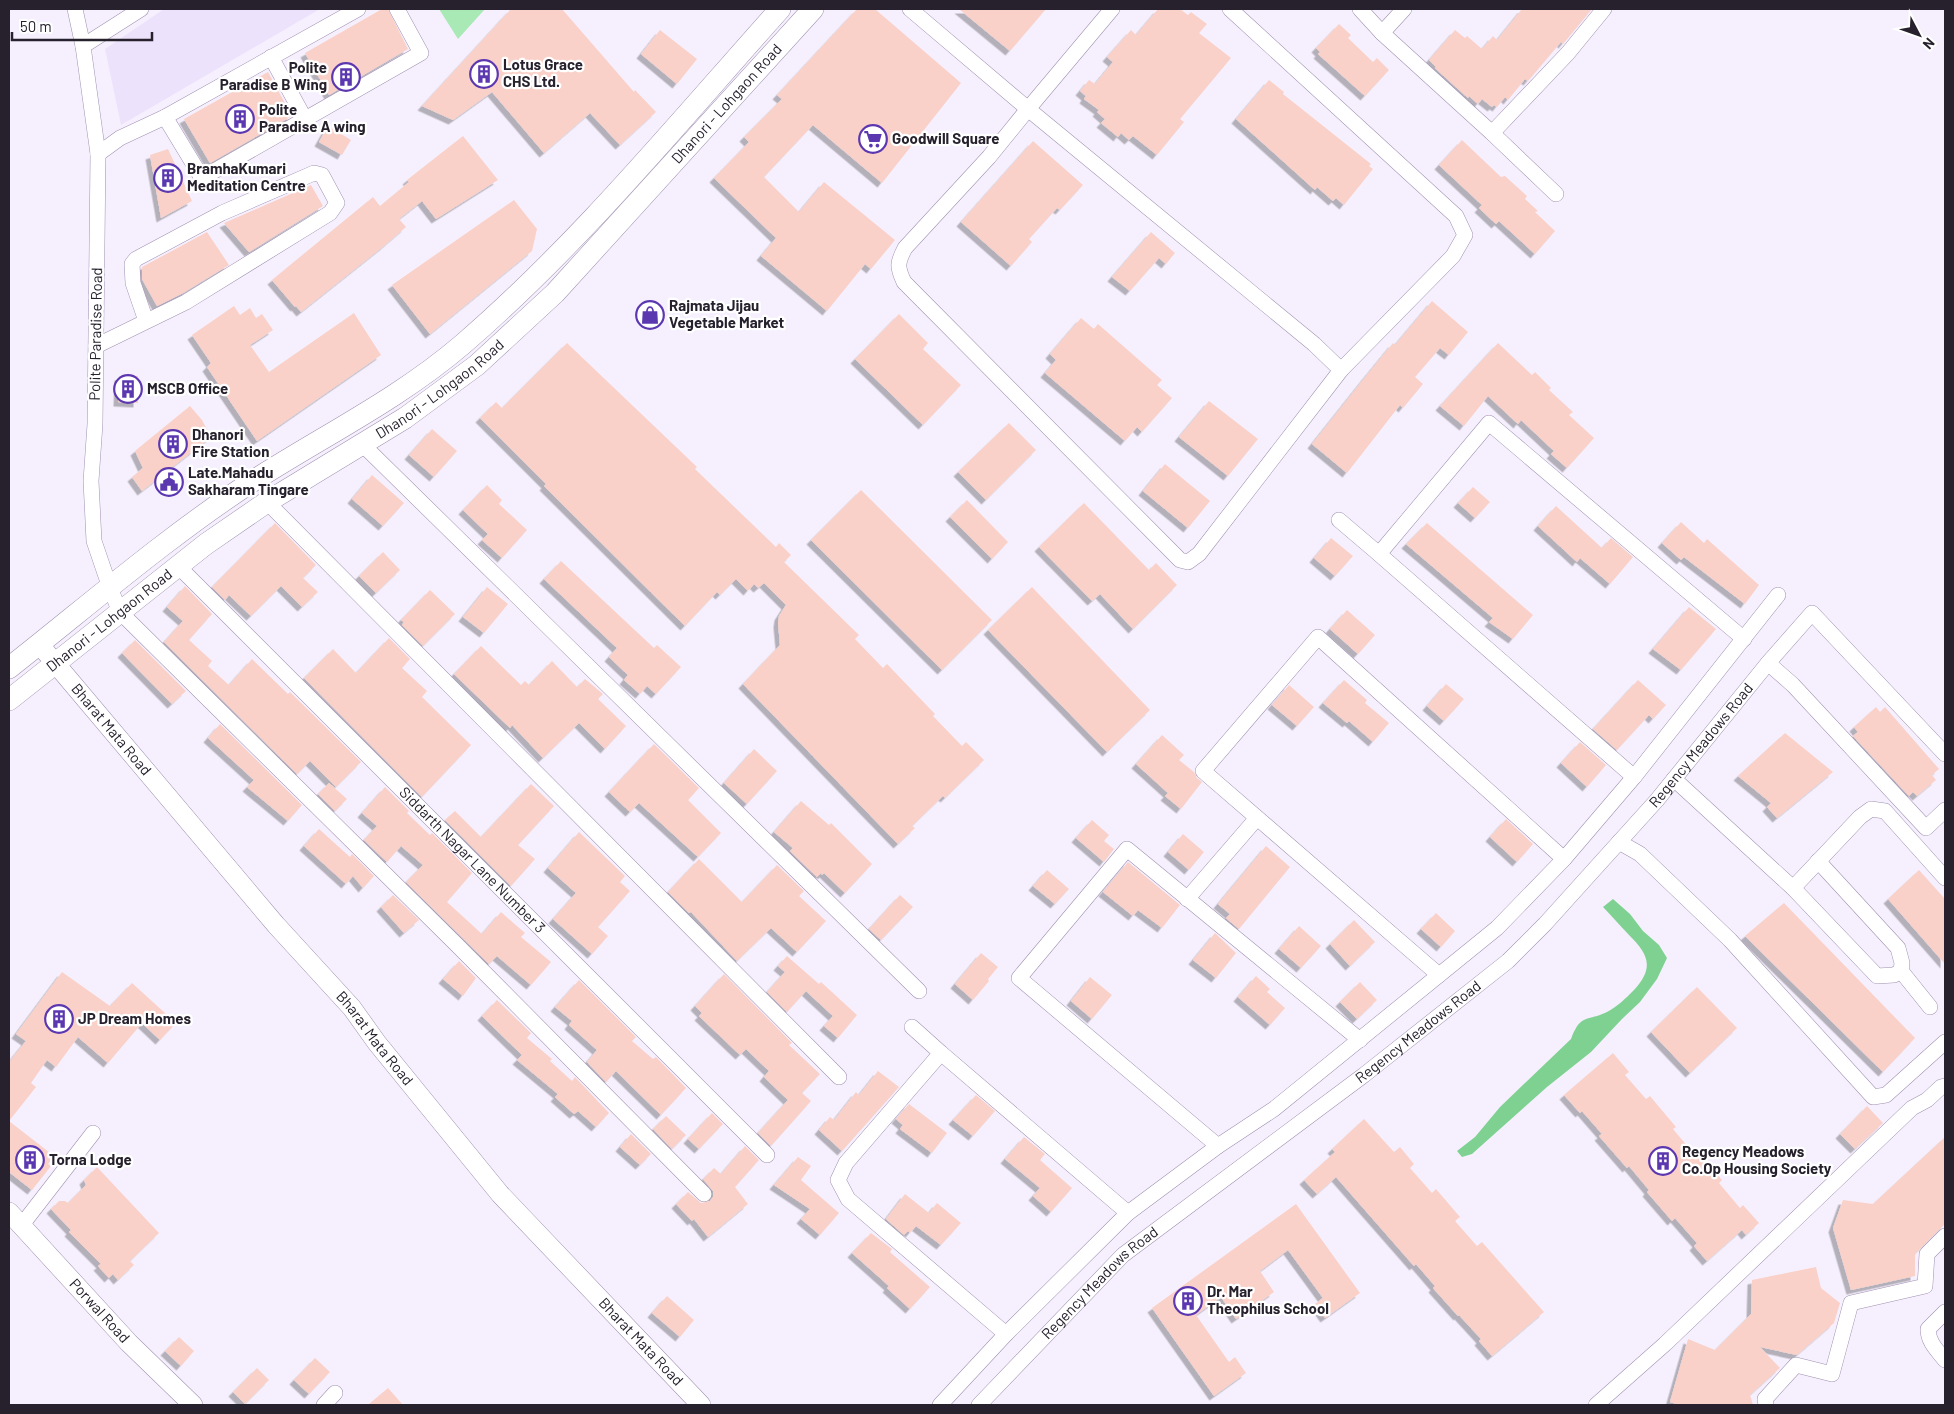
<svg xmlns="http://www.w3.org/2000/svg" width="1954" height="1414" font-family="Barlow,sans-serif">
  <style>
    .built { fill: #ede2fb }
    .green { fill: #a9e9b5 }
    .forest { fill: #7fd192 }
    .building { fill: #fad1c8; filter: url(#shadow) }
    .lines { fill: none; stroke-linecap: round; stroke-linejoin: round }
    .minor-casing { stroke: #a091b1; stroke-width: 16 }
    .tertiary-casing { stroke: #a091b1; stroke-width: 20 }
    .secondary-casing { stroke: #a091b1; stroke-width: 22 }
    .minor { stroke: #fff; stroke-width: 15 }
    .tertiary { stroke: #fff; stroke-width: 19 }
    .secondary { stroke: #fff; stroke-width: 21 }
    .labels { text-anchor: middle; stroke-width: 4.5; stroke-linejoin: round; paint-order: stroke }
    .poi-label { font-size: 15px; font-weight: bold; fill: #26212d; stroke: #fff; text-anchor: start }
    .street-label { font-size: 15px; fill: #26212d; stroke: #fff }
  </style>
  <defs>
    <filter id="shadow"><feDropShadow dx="-4.5" dy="4.5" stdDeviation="0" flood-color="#0004"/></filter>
  </defs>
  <rect width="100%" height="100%" fill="#f6f0fe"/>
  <!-- built -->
  <path class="built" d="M164 9H320L121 125 105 49Z"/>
  <!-- green -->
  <path class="green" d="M439 9H485L458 39Z"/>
  <!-- forest -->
  <path class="forest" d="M1613 899 1630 914 1643 931 1659 945 1667 958 1657 979 1640 1002 1622 1019 1591 1052 1547 1087 1472 1154 1462 1157 1457 1151 1475 1137 1500 1107 1571 1039C1581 1013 1586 1022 1607 1012 1618 1006 1625 999 1634 990 1655 967 1648 954 1629 935 1620 926 1612 916 1603 907Z"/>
  <!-- building -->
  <path class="building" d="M382 9H388L408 49 329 95 305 53Z
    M511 9H562L634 92 635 90 656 112 620 145 590 113 544 153 492 92 453 120 422 106Z
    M857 9H875L961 83 882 183 813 125 764 177 799 212 824 182 895 240 871 269 865 264 827 311 761 256 776 238 714 178 749 142 744 137 782 99 777 95Z
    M959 9H1046L1010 51Z
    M1158 9H1180L1188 15 1191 12 1207 24 1199 33 1231 58 1180 119 1184 122 1157 155 1133 136 1129 140 1121 133 1118 137 1101 123 1105 119 1097 112 1099 110 1084 99 1086 96 1080 91 1089 80 1095 84 1113 62 1107 57 1131 30 1136 35Z
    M1522 9H1592L1563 44 1561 42 1528 81 1525 79 1508 100 1505 97 1497 107 1494 105 1492 107 1482 99 1478 104 1469 96 1468 98 1435 68 1436 67 1429 60 1455 30 1465 38 1467 36 1482 49 1493 36 1497 40Z
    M1339 24 1351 35 1348 38 1373 62 1377 58 1389 70 1365 96 1318 54 1320 52 1316 48Z
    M660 30 697 59 677 84 641 54Z
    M268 72 292 116 210 163 184 119Z
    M1269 80 1284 92 1283 94 1371 164 1369 166 1373 169 1344 205 1336 198 1333 201 1317 187 1315 190 1236 119Z
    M328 126 351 140 342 155 319 142Z
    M463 136 498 180 436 219 422 201 399 219 406 227 384 246 301 312 296 306 295 307 272 280 373 197 380 206 409 182 407 180Z
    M1462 140 1501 177 1505 176 1527 196 1525 199 1538 211 1535 212 1555 231 1535 254 1499 221 1496 224 1479 208 1482 205 1439 165Z
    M1033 141 1083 185 1060 210 1057 208 1029 239 1032 242 1011 266 961 222Z
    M168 149 192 201 161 218 150 155Z
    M311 185 323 206 249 252 224 223Z
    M514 200 537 229 532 251 430 334 392 285Z
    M207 232 229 265 183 293 157 306 142 279V267Z
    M1151 232 1175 253 1166 264 1159 258 1130 291 1112 277Z
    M1432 301 1468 332 1449 355 1440 348 1415 377 1423 384 1403 408 1400 405 1347 473 1312 444 1366 376 1393 343 1395 345Z
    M234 306 240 315 250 308 256 318 262 314 273 330 250 345 269 372 354 313 381 355 257 441 207 367 211 363 192 335Z
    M899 314 928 343 923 349 961 385 923 425 855 359Z
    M1081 318 1094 329 1098 324 1162 380 1157 385 1172 398 1142 432 1137 427 1125 441 1045 373 1056 360 1050 354Z
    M567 343 697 467 695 469 776 547 779 543 791 555 784 562 859 635 855 639 883 668 887 664 935 714 933 716 962 746 966 742 984 760 945 798 943 796 912 826 915 828 898 844 743 684 780 645 778 623 779 616 786 605 764 583 758 588 754 584 748 591 736 579 720 595 717 592 685 626 544 486 546 484 480 418 496 402 502 408Z
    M1498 343 1532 375 1535 372 1551 388 1549 390 1573 412 1569 415 1594 438 1567 468 1551 454 1554 451 1521 420 1518 424 1488 396 1464 426 1440 406Z
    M119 376H138V403L118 402Z
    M1209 401 1258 439 1228 476 1179 437Z
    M190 406 202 420 211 437 142 491 132 477 143 468 135 451Z
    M1009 423 1036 450 986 500 958 472Z
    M432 429 457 451 434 477 409 455Z
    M1165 464 1210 501 1188 528 1143 491Z
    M372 475 404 503 383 526 352 499Z
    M487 485 502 500 499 504 527 530 502 558 482 540 488 534 463 510Z
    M1473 487 1490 502 1475 518 1458 503Z
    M861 490 992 620 942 670 811 540Z
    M967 500 1008 542 992 559 950 517Z
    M1084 503 1149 570 1156 563 1177 585 1133 629 1100 594 1092 601 1039 547Z
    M1556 506 1602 548 1611 538 1633 557 1610 584 1580 558 1577 562 1538 526Z
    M1681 522 1704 543 1707 539 1759 585 1745 604 1684 557 1681 560 1662 543Z
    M275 523 316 565 303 578 318 592 302 607 281 586 251 616 229 595 225 600 212 587Z
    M1427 523 1533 615 1513 639 1489 622 1493 618 1406 544Z
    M1331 538 1353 556 1335 576 1314 558Z
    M383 552 400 570 376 593 359 576Z
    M561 561 654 648 657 645 681 667 656 694 647 686 640 694 624 680 628 675 609 657 617 648 544 579Z
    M185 586 212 614 189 640 212 661 208 666 229 685 252 659 288 694 290 692 361 762 336 787 310 761 297 774 164 642 183 621 167 607Z
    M487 587 508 604 484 633 463 617Z
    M1032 587 1150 710 1107 752 988 630Z
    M430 590 455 614 423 646 402 625 404 622 401 620Z
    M1689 607 1716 629 1681 670 1653 649Z
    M1347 610 1375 635 1358 654 1330 629Z
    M389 638 410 659 402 668 427 691 422 697 471 745 422 797 304 678 333 649 356 673Z
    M135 640 186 691 172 704 122 653Z
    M481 646 521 685 525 681 529 685 552 661 577 687 585 679 603 694 598 699 626 726 605 749 579 723 543 758 512 725 510 728 454 674Z
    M1344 680 1367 700 1365 703 1389 723 1373 742 1349 721 1347 723 1323 703Z
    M1638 680 1666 705 1653 719 1649 715 1617 750 1593 729Z
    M1446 684 1464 699 1444 721 1427 706Z
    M1289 685 1314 707 1297 726 1272 705Z
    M1876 707 1880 712 1885 707 1939 769 1932 775 1936 780 1917 796 1913 792 1909 796 1853 736 1858 732 1854 727Z
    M220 724 302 805 288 821 247 787 254 780 208 738Z
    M1785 733 1833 772 1777 818 1767 807 1771 803 1738 776Z
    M1162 735 1184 755 1179 760 1194 772 1197 778 1202 782 1181 809 1165 796 1168 793 1136 764Z
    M1580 742 1606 765 1587 787 1561 763Z
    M654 744 699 788 688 800 721 833 698 857 639 803 630 812 609 792Z
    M754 749 777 771 747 804 724 783Z
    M329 783 347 799 335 811 318 794Z
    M531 784 554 806 518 845 535 859 511 886 445 820 455 811 481 837Z
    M385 787 409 811 407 813 430 835 432 833 472 873 447 902 482 934 501 912 525 933 521 937 551 962 531 985 497 956 489 964 406 882 423 865 401 846 387 862 364 840 377 826 362 813Z
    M801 801 829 825 831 823 872 864 845 893 824 873 822 875 821 873 817 877 790 851 793 848 774 832Z
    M1506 819 1533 844 1517 862 1490 837Z
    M1092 820 1109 835 1104 841 1114 849 1104 862 1076 838Z
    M319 829 350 857 352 854 374 876 363 888 353 876 346 884 304 846Z
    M579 832 625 876 620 882 630 891 598 927 608 936 592 954 553 919 576 893 548 868Z
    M1183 834 1204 852 1189 870 1168 852Z
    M1266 846 1290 867 1239 929 1226 918 1230 914 1218 904Z
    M699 859 742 902 777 865 804 891 799 896 826 921 797 952 771 928 737 961 691 912 689 913 668 892Z
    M1128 862 1180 905 1162 928 1138 910 1133 916 1103 892Z
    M1047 870 1069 889 1055 904 1033 886Z
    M1919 870 1945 899V964L1888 899Z
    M393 895 419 920 404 933 381 907Z
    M900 895 913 907 881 940 869 929Z
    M1784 903 1915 1038 1883 1072 1745 936Z
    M1436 913 1455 931 1441 947 1421 929Z
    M1354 920 1375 942 1350 966 1330 944Z
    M1299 926 1321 946 1301 968 1279 949Z
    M1215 933 1236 953 1216 978 1193 960Z
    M981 953 998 967 988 979 989 981 973 1000 955 984Z
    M787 956 819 984 821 982 857 1015 838 1038 824 1026 833 1016 806 991 787 1012 767 992 785 972 778 966Z
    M459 961 476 978 463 996 443 979Z
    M62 972 110 1006 132 983 176 1023 160 1040 142 1023 108 1063 78 1037 56 1067 47 1060 31 1083 36 1087 9 1121V1062L26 1041 16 1034Z
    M724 974 792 1043 789 1045 820 1074 802 1093 811 1101 771 1146 758 1133 788 1100 764 1077 769 1071 746 1049 740 1055 699 1016 702 1013 695 1006Z
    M1256 976 1270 989 1267 992 1285 1008 1270 1025 1238 997Z
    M1090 977 1112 995 1092 1019 1071 1001Z
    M579 980 636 1037 632 1041 653 1059 656 1057 686 1088 661 1115 616 1071 606 1082 587 1062 597 1050 569 1025 572 1021 555 1007Z
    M1360 982 1377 1000 1357 1019 1340 1002Z
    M1697 987 1737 1028 1690 1073 1651 1032Z
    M497 1000 531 1033 527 1038 552 1059 550 1061 572 1081 575 1077 609 1113 596 1127 578 1111 574 1114 555 1097 558 1094 517 1060 522 1055 482 1016Z
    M1613 1053 1629 1072 1625 1075 1646 1099 1650 1096 1676 1127 1673 1129 1694 1154 1697 1152 1722 1180 1719 1183 1740 1208 1743 1205 1759 1223 1746 1235 1742 1230 1707 1261 1694 1246 1697 1243 1675 1218 1672 1221 1647 1192 1649 1190 1629 1166 1627 1168 1599 1136 1602 1134 1582 1111 1580 1113 1564 1095Z
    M878 1071 899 1087 842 1151 819 1130 830 1117 834 1120 856 1092 859 1095Z
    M976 1095 995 1111 973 1136 953 1120Z
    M909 1104 947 1133 932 1153 900 1129 903 1125 896 1119Z
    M1867 1106 1883 1123 1855 1149 1840 1134Z
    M712 1113 723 1124 699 1149 688 1139Z
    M666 1116 686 1135 672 1149 653 1129Z
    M1364 1119 1394 1152 1400 1147 1414 1164 1410 1168 1432 1193 1436 1189 1460 1217 1455 1221 1477 1246 1482 1242 1544 1312 1492 1356 1479 1341 1481 1339 1459 1315 1458 1316 1433 1288 1435 1286 1416 1264 1414 1266 1336 1177 1317 1194 1304 1180 1335 1152 1332 1149Z
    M9 1121 54 1156 48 1164 51 1166 32 1190 9 1172Z
    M631 1134 651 1154 640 1165 620 1147Z
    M1024 1137 1045 1154 1040 1160 1072 1188 1051 1212 1033 1196 1040 1188 1005 1159Z
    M1945 1137V1224L1915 1254V1276L1851 1290 1833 1228 1843 1200 1873 1204Z
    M745 1146 759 1160 735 1187 748 1204 708 1237 694 1219 692 1221 676 1204 688 1192 701 1203 710 1201 713 1197V1191L703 1179 714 1168 721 1174Z
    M798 1157 811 1166 801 1180 839 1213 820 1235 801 1219 810 1209 774 1185Z
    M97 1167 159 1233 130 1261 134 1265 118 1280 113 1274 109 1278 98 1266 101 1264 69 1232 71 1230 51 1209 59 1201H65L68 1203 86 1185 84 1180Z
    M905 1194 929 1213 937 1203 961 1223 941 1245 916 1226 910 1233 908 1231 904 1235 886 1219Z
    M1296 1204 1360 1293 1325 1318 1315 1304 1323 1298 1288 1250 1260 1271 1274 1292 1236 1319 1221 1297 1196 1315 1229 1362 1235 1357 1246 1373 1214 1396 1152 1308Z
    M871 1233 892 1249 890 1252 930 1287 910 1309 887 1288 889 1286 852 1253Z
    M1816 1267 1821 1288 1840 1303 1834 1323 1797 1355 1760 1347 1780 1368 1750 1395 1753 1405H1680L1670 1402 1688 1339 1715 1350 1751 1314 1752 1280Z
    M667 1296 694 1320 680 1337 652 1313Z
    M179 1337 194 1351 181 1366 165 1351Z
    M315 1358 330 1372 309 1394 294 1380Z
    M257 1368 269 1380 245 1404 233 1392Z
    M388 1388 403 1405H368Z"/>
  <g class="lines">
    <defs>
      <g id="minor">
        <path d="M75 9 83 46 98 154 95 424 91 481 94 541 110 588 120 612 457 945 704 1194"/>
        <path d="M910 9 1028 109 989 157 905 248C897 263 897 267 904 282L1180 560 1188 562 1199 554 1341 370 1314 344 1028 109 1112 9"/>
        <path d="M1230 9 1456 216 1465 235 1453 256 1341 370"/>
        <path d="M1360 9 1382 33 1492 133 1556 194"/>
        <path d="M1382 33 1404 9"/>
        <path d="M83 46 141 9"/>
        <path d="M271 57 305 119"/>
        <path d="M165 117 202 178 421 53 397 9"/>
        <path d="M1492 133 1568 53 1604 9"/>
        <path d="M98 154 120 138 165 117 358 9"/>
        <path d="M96 346 186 302 330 213 337 203 322 175 314 173 222 213 136 259 132 264 133 283 146 321"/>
        <path d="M362 444 919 991"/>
        <path d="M267 502 839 1077"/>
        <path d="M1339 520 1379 554"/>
        <path id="s1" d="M178 566 767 1155"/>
        <path d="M1768 663 1793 685 1926 828 1945 810"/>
        <path d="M1634 777 1379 554 1489 423 1744 639"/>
        <path d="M1674 779 1793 888 1860 817 1871 809 1885 811 1945 878"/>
        <path d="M1619 842 1640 854 1730 940 1873 1097 1886 1095 1945 1042"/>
        <path d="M1793 888 1877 976 1894 975 1901 971 1902 963 1898 948 1818 861"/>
        <path d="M1187 899 1257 818"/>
        <path d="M1901 971 1930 1007"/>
        <path d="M1439 975 1203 771 1318 637 1564 859"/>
        <path d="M912 1027 941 1053"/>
        <path d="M1218 1146 1019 978 1127 849 1360 1040"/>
        <path d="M21 1226 93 1133"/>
        <path d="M1945 1312 1928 1329C1928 1342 1937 1350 1945 1360"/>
        <path d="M1006 1334 848 1199 838 1180 846 1163 941 1053 1128 1213"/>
        <path d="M324 1405 335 1393"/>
        <path d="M940 1405 1006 1334 1128 1213 1218 1146 1274 1109 1497 928 1564 859 1634 777 1778 595"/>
        <path id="s2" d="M979 1405 1123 1255 1364 1075 1508 961 1545 924 1657 800 1768 663 1812 613 1945 754"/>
        <path d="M1596 1405 1665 1344 1912 1108 1927 1100 1941 1087 1945 1086"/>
        <path d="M1766 1405 1765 1399 1796 1365 1832 1374 1851 1303 1925 1286 1927 1254 1945 1236"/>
      </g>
      <g id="tertiary">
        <path id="s3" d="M39 644 276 925 352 1008 377 1043 500 1194 701 1405"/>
        <path id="s4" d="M9 1212 129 1343 193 1405"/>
      </g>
      <g id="secondary">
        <path d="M9 668C89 605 167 537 253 481 323 436 399 399 463 344 579 244 678 123 780 9"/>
        <path id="s5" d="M9 700 206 544 267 502 405 418 477 365 555 293 813 9"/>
      </g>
    </defs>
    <!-- minor casing -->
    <use href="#minor" class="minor-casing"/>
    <!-- tertiary casing -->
    <use href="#tertiary" class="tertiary-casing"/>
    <!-- secondary casing -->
    <use href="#secondary" class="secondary-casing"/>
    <!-- minor -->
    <use href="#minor" class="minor"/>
    <!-- tertiary -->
    <use href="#tertiary" class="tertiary"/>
    <!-- secondary -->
    <use href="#secondary" class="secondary"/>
  </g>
  <!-- icons -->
  <defs>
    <symbol id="building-ring" viewBox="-11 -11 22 22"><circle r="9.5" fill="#fff" stroke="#5c38b0" stroke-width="1.5"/><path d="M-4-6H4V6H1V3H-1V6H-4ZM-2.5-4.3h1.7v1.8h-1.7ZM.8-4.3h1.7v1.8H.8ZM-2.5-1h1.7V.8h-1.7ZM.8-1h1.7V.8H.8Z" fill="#5c38b0"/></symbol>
    <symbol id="supermarket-ring" viewBox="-11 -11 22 22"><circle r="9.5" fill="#fff" stroke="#5c38b0" stroke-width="1.5"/><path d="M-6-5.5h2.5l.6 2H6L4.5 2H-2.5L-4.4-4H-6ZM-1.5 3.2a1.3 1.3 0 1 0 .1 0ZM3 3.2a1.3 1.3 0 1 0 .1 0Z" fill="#5c38b0"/></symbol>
    <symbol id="shop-ring" viewBox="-11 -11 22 22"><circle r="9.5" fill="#fff" stroke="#5c38b0" stroke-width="1.5"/><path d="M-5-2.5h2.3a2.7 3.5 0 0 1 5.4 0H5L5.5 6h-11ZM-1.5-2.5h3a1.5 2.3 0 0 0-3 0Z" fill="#5c38b0"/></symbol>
    <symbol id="civic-ring" viewBox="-11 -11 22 22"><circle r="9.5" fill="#fff" stroke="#5c38b0" stroke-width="1.5"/><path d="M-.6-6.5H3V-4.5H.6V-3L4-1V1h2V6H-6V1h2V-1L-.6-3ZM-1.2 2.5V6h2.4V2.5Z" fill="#5c38b0"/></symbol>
  </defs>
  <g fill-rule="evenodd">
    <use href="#building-ring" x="468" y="58" width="32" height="32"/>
    <use href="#building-ring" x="330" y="61" width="32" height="32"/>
    <use href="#building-ring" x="224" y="103" width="32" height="32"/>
    <use href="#supermarket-ring" x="857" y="123" width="32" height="32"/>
    <use href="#building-ring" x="152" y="162" width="32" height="32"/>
    <use href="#shop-ring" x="634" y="299" width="32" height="32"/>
    <use href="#building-ring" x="112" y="373" width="32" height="32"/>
    <use href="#building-ring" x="157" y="428" width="32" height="32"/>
    <use href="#civic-ring" x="153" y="466" width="32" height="32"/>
    <use href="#building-ring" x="43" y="1003" width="32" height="32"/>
    <use href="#building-ring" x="14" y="1144" width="32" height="32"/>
    <use href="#building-ring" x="1647" y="1145" width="32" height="32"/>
    <use href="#building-ring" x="1172" y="1285" width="32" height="32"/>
  </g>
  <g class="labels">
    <!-- poi labels -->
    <g class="poi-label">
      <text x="503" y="70">Lotus Grace<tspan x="503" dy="17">CHS Ltd.</tspan></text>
      <text x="327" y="73" text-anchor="end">Polite<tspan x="327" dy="17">Paradise B Wing</tspan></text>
      <text x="259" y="115">Polite<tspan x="259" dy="17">Paradise A wing</tspan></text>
      <text x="892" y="144">Goodwill Square</text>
      <text x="187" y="174">BramhaKumari<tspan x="187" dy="17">Meditation Centre</tspan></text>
      <text x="669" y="311">Rajmata Jijau<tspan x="669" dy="17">Vegetable Market</tspan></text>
      <text x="147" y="394">MSCB Office</text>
      <text x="192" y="440">Dhanori<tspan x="192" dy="17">Fire Station</tspan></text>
      <text x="188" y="478">Late.Mahadu<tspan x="188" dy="17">Sakharam Tingare</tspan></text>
      <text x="78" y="1024">JP Dream Homes</text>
      <text x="1682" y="1157">Regency Meadows<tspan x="1682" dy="17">Co.Op Housing Society</tspan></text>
      <text x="49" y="1165">Torna Lodge</text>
      <text x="1207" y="1297">Dr. Mar<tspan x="1207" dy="17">Theophilus School</tspan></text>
    </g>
    <!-- street labels -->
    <g class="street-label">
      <text dy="5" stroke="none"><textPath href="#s5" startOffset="938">Dhanori - Lohgaon Road</textPath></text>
      <text transform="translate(96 334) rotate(-89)" y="5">Polite Paradise Road</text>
      <text dy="5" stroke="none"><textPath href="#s5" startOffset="532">Dhanori - Lohgaon Road</textPath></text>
      <text dy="5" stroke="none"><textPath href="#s5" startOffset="128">Dhanori - Lohgaon Road</textPath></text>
      <text dy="5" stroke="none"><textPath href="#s3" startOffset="112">Bharat Mata Road</textPath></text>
      <text dy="5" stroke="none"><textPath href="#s2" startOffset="982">Regency Meadows Road</textPath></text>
      <text dy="5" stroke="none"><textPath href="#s1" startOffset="416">Siddarth Nagar Lane Number 3</textPath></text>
      <text dy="5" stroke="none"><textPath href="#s2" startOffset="578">Regency Meadows Road</textPath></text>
      <text dy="5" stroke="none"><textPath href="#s3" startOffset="518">Bharat Mata Road</textPath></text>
      <text dy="5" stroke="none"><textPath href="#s2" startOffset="172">Regency Meadows Road</textPath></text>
      <text dy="5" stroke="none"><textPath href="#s4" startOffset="134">Porwal Road</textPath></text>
      <text dy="5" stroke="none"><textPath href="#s3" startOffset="922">Bharat Mata Road</textPath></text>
    </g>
  </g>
  <!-- border -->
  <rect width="1954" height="1414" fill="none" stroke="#26212d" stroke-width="20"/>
  <!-- north arrow -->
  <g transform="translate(1919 35) rotate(131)" stroke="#ffffff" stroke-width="4" paint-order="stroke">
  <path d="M0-4L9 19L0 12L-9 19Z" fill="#26212d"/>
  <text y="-8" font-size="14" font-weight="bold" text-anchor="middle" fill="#26212d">N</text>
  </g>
  <!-- scale -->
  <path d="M12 32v8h140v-8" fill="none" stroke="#26212d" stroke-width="2.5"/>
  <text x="20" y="32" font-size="15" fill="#26212d" stroke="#ffffff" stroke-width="4" paint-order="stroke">50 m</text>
</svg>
